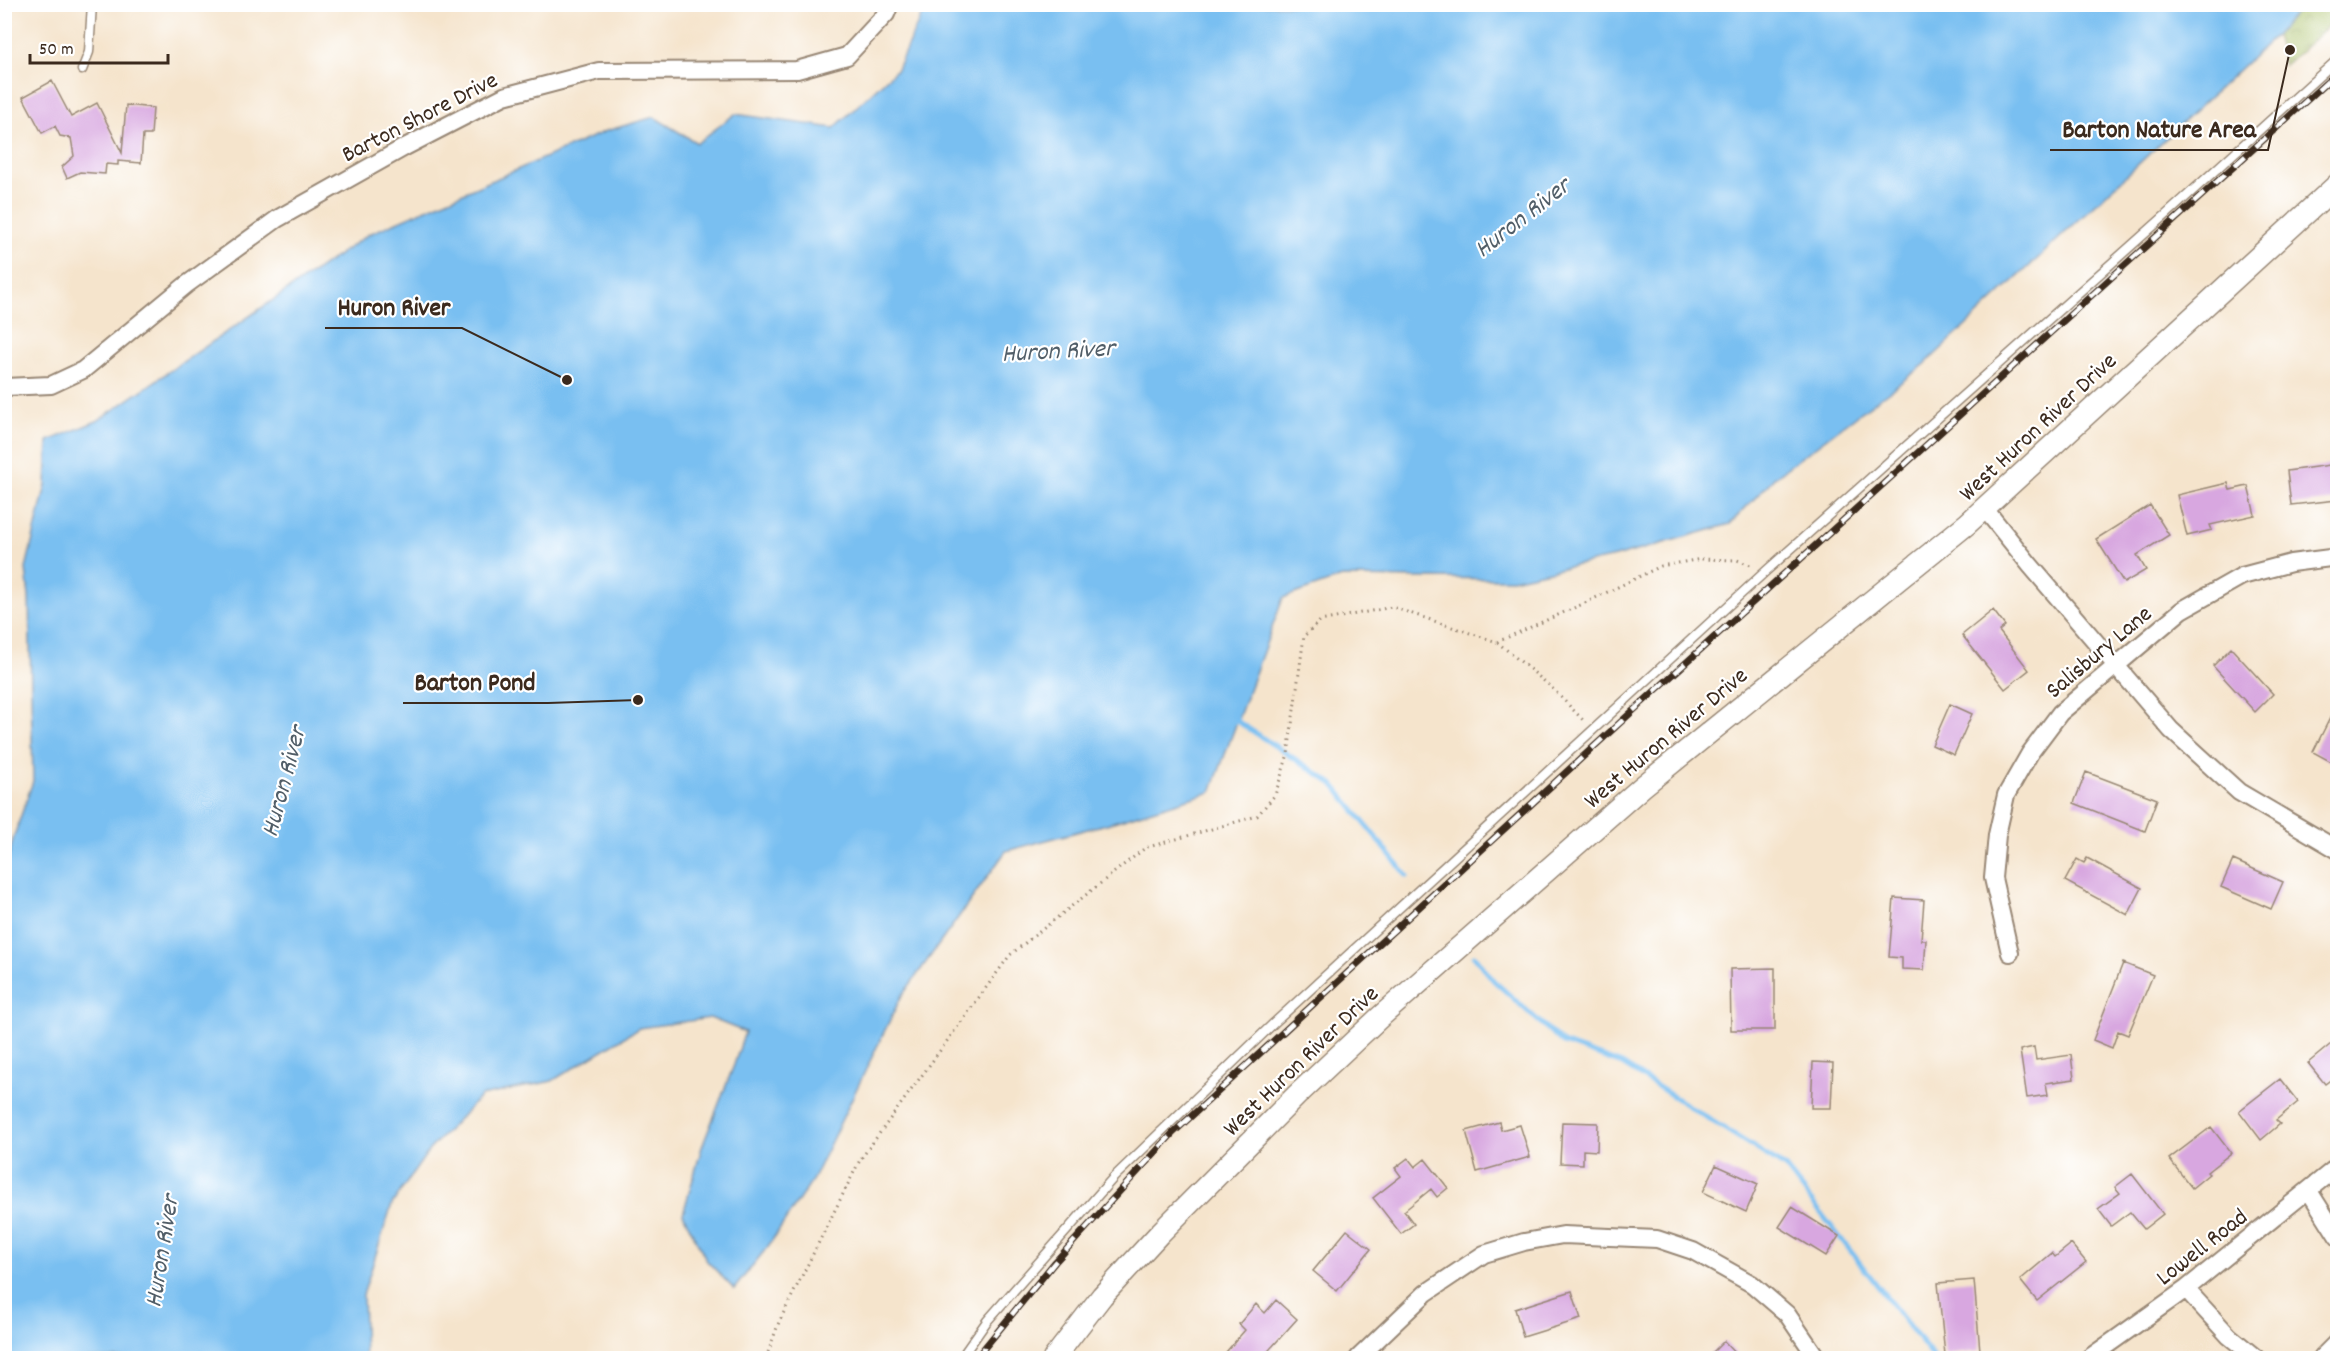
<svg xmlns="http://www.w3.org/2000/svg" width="2342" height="1363" font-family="Dekko,sans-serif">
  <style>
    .park { fill: url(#park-crowns); stroke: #727441; stroke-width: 1.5 }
    .water { fill: #79bff1; stroke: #5a7488; stroke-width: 1.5 }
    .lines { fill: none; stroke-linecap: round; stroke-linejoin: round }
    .stream { stroke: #79bff1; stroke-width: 5 }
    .building { fill: #d8a7e0 }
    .service-casing { stroke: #988775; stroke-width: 11 }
    .minor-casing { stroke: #988775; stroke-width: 20 }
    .tertiary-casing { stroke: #988775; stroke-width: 24 }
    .path { stroke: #988775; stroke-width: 3; stroke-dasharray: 1.5 4.5; stroke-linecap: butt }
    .service { stroke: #fff; stroke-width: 8 }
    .minor { stroke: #fff; stroke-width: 16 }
    .tertiary { stroke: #fff; stroke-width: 21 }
    .rail-casing { stroke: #3b2a1e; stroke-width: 7 }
    .rail { stroke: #fff; stroke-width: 4.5; stroke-dasharray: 14; stroke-linecap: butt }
    .labels { text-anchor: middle; stroke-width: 4.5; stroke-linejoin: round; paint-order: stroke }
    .street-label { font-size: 24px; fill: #3b2a1e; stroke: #fff }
    .water-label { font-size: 26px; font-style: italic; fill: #515e68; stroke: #fff }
    .leader { fill: none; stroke: #3b2a1e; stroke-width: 2 }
    .callout-dot { fill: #3b2a1e; stroke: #fff; stroke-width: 2 }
    .callout-label { font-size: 26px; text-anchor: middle; font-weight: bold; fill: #3b2a1e; stroke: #fff; stroke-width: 4.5; stroke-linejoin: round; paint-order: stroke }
  </style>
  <defs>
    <pattern id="park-crowns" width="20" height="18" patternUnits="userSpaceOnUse" patternTransform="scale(1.5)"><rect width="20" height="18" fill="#a8bf64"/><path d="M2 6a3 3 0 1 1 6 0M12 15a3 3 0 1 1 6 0" fill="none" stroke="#8a9b52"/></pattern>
  </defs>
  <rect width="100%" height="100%" fill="#fff"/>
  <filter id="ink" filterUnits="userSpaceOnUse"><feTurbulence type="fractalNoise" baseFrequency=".0167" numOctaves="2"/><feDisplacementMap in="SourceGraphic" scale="12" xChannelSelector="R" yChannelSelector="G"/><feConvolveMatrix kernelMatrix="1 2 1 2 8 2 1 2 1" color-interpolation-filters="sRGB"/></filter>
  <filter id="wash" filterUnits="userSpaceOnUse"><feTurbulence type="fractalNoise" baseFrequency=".008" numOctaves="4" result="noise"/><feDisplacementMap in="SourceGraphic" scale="24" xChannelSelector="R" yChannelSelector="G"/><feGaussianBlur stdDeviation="1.35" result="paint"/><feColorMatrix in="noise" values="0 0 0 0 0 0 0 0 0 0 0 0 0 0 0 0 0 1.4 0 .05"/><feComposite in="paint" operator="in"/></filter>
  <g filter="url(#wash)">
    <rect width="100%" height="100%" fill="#f5e4cc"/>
    <!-- park -->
    <path class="park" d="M2302 5H2337V18L2284 66 2276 35Z"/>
    <!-- water -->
    <path class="water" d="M926 5H2302L2276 35 1924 365 1775 477 1730 524 1615 557 1512 579 1342 577 1283 598 1211 792 1110 823 1006 851 901 997 813 1179 769 1245 734 1289 707 1261 683 1214 702 1147 734 1065 745 1032 710 1018 639 1028 552 1081 481 1096 429 1150 392 1204 363 1295 365 1358H5L4 875 14 836 33 781 29 597 26 568 46 485 48 441 97 421 369 234 606 131 654 117 697 143 735 114 834 128 897 69Z"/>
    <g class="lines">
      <!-- stream -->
      <path class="stream" d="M1236 716 1237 721 1333 784 1407 876
        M1474 956 1494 981 1563 1043 1622 1064 1785 1167 1934 1358"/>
    </g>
    <g id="blocks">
      <!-- building -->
      <path class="building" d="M52 81 71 117 97 103 122 153 126 105 153 108 151 135H143L141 163 118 161V165L106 164 105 174 80 172 67 178 62 167 74 156 71 138 60 136 55 126 42 133 23 97Z
        M2337 464V500L2291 505 2287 471Z
        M2228 483 2230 490 2248 486 2255 515 2210 525 2212 530 2187 536 2177 495Z
        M2150 505 2169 535 2137 555 2146 570 2124 583 2096 539Z
        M1993 610 2005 626 1999 631 2029 670 2005 689 1962 635Z
        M2231 648 2273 694 2255 712 2213 666Z
        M1950 704 1972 714 1954 755 1932 745Z
        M2337 704V765L2313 752Z
        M2086 772 2157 799 2145 831 2074 803Z
        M2087 858 2142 888 2128 915 2065 881 2077 859 2084 863Z
        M2233 860 2283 882 2271 909 2221 887Z
        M1894 898 1924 900 1921 940H1926L1924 970 1902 969V958L1889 957Z
        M2123 963 2153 975 2128 1035 2118 1031 2112 1048 2093 1040Z
        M1775 968V1030H1731L1730 969Z
        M2337 1039V1075L2325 1084 2308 1063Z
        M2034 1047 2036 1060 2071 1055 2074 1079 2046 1083 2048 1095 2027 1098 2020 1050Z
        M1813 1062 1833 1063 1831 1108H1811Z
        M2280 1079 2298 1102 2276 1120 2280 1124 2261 1140 2239 1111Z
        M1499 1122 1501 1130 1520 1125 1530 1157 1477 1172 1466 1131Z
        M1562 1122 1598 1123 1597 1151 1583 1150V1164L1560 1163Z
        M2211 1127 2231 1153 2207 1172 2209 1174 2192 1188 2169 1159Z
        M1408 1158 1415 1167 1425 1159 1448 1188 1437 1197 1431 1189 1404 1211 1414 1224 1401 1234 1373 1198 1401 1176 1395 1168Z
        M1716 1165 1758 1184 1746 1212 1703 1192Z
        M2132 1174 2163 1214 2144 1229 2130 1212 2111 1226 2098 1209 2120 1193 2115 1187Z
        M1792 1207 1839 1236 1826 1256 1779 1227Z
        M1347 1230 1371 1249 1337 1291 1313 1271Z
        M2071 1244 2086 1262 2037 1301 2020 1280 2052 1253 2055 1257Z
        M1974 1280 1980 1351 1945 1355 1938 1283Z
        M1572 1291 1581 1319 1523 1337 1515 1309Z
        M1276 1300 1297 1319 1261 1359H1220L1245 1330 1239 1324 1256 1304 1265 1313Z
        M1724 1341 1741 1359H1706Z"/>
    </g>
  </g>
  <g filter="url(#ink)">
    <use href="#blocks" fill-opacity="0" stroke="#988775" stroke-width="1.5"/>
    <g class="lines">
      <defs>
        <path id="service" d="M82 70 89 52 92 4
          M961 1358 987 1321 1114 1177 1274 1023 1766 571 2168 213 2338 59"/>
        <path id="minor" d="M4 387 51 385 83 370 186 285 277 219 405 147 504 96 599 71 797 70 847 56 886 14 890 4
          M1985 509 2030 565 2171 730 2239 792 2338 850
          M2010 953 1993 878 1997 835 2006 795 2030 753 2060 713 2182 610 2242 576 2291 563 2338 557
          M2309 1191 2338 1237
          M2186 1289 2229 1336 2256 1358
          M1358 1358 1426 1293 1484 1254 1524 1242 1563 1235 1657 1239 1693 1251 1752 1284 1787 1314 1817 1358
          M2089 1358 2186 1289 2338 1166
          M2321 1358 2338 1341"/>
        <path id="tertiary" d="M1054 1358 1102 1296 1160 1233 1297 1095 1379 1018 1642 787 1967 524 2338 184"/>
      </defs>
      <!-- service casing -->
      <use href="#service" class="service-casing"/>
      <!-- minor casing -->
      <use href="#minor" class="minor-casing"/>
      <!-- tertiary casing -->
      <use href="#tertiary" class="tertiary-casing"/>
      <!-- path -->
      <path class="path" d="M1497 642 1585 603 1661 566 1701 559 1737 560 1753 566
        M766 1358 779 1322 860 1160 1010 955 1145 848 1257 816 1275 795 1288 754 1304 636 1320 621 1392 607 1497 642 1550 686 1584 721"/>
      <!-- service -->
      <use href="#service" class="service"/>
      <!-- minor -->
      <use href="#minor" class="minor"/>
      <!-- tertiary -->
      <use href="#tertiary" class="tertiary"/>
      <defs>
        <path id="rail" d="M976 1358 1055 1262 1173 1133 1635 709 2338 72"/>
      </defs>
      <!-- rail casing -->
      <use href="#rail" class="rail-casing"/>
      <!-- rail -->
      <use href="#rail" class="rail"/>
    </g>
  </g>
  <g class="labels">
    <!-- street labels -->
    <g class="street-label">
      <text transform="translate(419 116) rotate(-27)" y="8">Barton Shore Drive</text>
      <text transform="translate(2037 426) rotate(-43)" y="8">West Huron River Drive</text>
      <text transform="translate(2098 651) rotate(-40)" y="8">Salisbury Lane</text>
      <text transform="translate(1665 737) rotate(-40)" y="8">West Huron River Drive</text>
      <text transform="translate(1300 1060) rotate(-44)" y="8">West Huron River Drive</text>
      <text transform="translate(2201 1246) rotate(-38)" y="8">Lowell Road</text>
    </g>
    <!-- water labels -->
    <g class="water-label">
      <text transform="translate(1521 216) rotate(-38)" y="9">Huron River</text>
      <text transform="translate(1058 349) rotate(-3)" y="9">Huron River</text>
      <text transform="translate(282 781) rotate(-75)" y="9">Huron River</text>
      <text transform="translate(160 1251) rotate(-81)" y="9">Huron River</text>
    </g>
  </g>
  <!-- callouts -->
  <path class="leader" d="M2290 50L2268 150H2050M567 380L462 328H325M638 700L548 703H403"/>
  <g class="callout-dot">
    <circle cx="2290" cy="50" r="6"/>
    <circle cx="567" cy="380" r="6"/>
    <circle cx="638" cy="700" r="6"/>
  </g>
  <g class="callout-label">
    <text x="2159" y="137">Barton Nature Area</text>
    <text x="394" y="315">Huron River</text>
    <text x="475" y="690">Barton Pond</text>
  </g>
  <!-- margin -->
  <rect width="2342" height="1363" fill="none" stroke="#fff" stroke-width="24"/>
  <!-- scale -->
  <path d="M30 54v9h138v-9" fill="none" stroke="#3b2a1e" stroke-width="3"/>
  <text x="39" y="54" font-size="18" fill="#3b2a1e" stroke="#ffffff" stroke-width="4.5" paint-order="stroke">50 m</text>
</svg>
